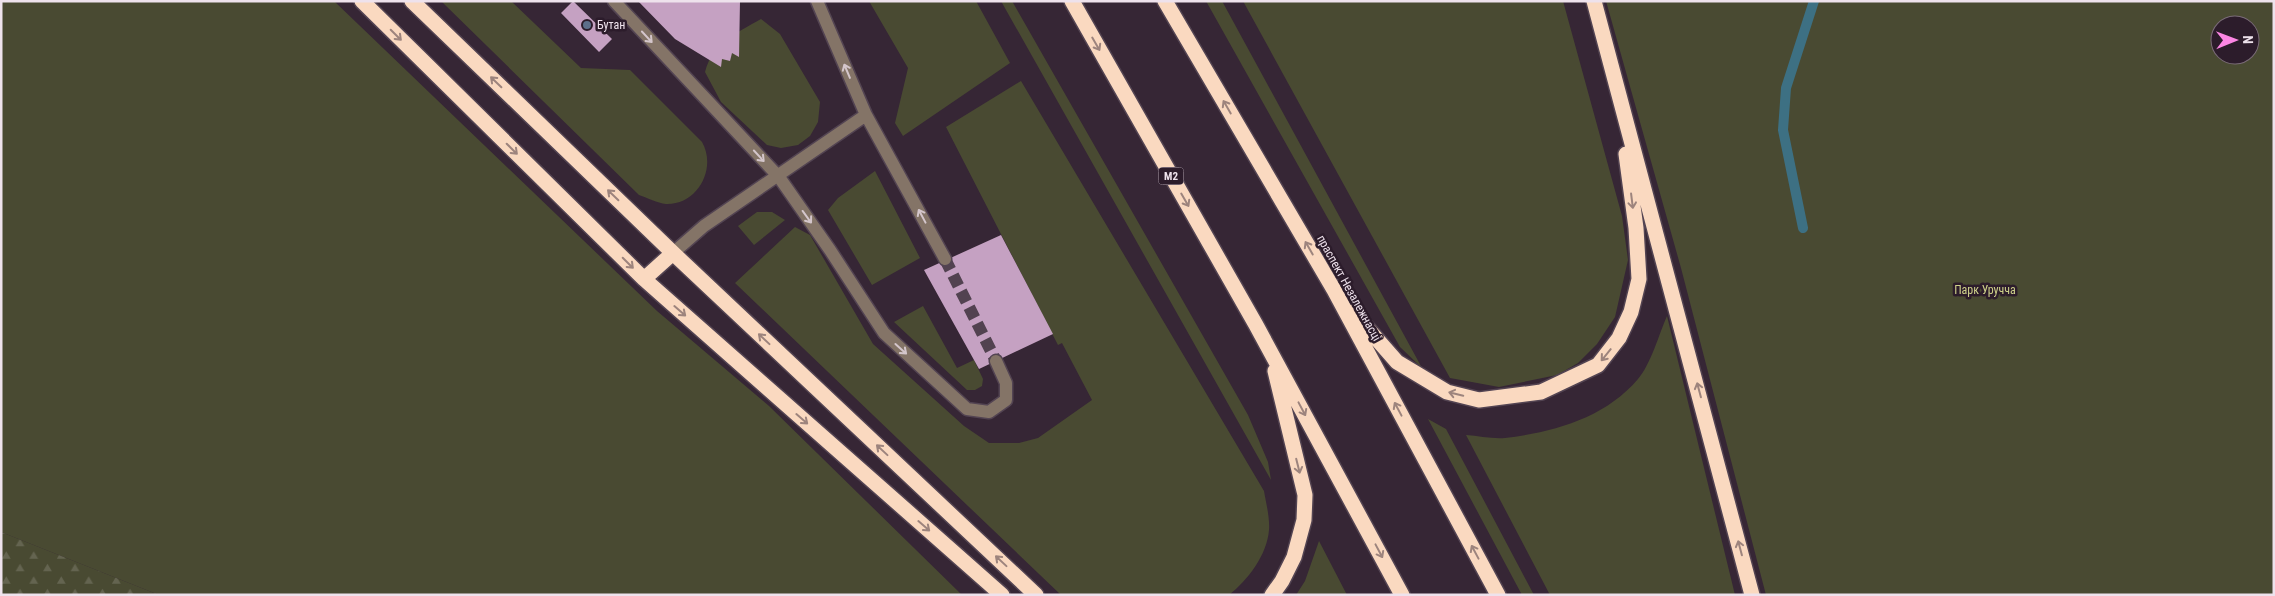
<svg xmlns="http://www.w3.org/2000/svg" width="2275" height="596" font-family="'Roboto Condensed',sans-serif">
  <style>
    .green { fill: #494a32; fill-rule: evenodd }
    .forest { fill: url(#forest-firs) }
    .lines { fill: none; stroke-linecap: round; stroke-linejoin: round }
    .stream { stroke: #3d7083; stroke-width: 10 }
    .building { fill: #c5a1c2 }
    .minor-tunnel { stroke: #524250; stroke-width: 12; stroke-dasharray: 12 6; stroke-linecap: butt }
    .minor-casing { stroke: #534452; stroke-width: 15 }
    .highway-casing { stroke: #534452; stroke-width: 18 }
    .minor { stroke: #847467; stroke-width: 12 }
    .highway { stroke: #fad9c0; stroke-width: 15 }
    .oneway { stroke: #9d847d }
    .oneway2 { stroke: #d4c6cb }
    .service-dot { fill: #5c6f8a; stroke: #2c1c2b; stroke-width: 2 }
    .labels { text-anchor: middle; stroke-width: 5; stroke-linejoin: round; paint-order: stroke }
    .shield { fill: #2c1c2b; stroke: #b4a7b2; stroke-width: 1 }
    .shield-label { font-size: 11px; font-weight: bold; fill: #eee2ec }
    .poi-label { font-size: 12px; fill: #eee2ec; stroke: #2c1c2b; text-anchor: start }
    .street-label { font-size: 12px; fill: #eee2ec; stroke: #2c1c2b }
    .park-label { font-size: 12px; fill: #ced18a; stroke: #2c1c2b }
  </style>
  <defs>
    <pattern id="forest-firs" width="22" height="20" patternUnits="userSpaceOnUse" patternTransform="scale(1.25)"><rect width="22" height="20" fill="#494a32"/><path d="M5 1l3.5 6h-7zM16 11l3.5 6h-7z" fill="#646450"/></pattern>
  </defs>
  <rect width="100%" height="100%" fill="#362635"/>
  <!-- green -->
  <path class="green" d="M1 1H334L657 311 769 406 962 595H159L1 532Z
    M441 1H511L581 68 630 70 702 142C717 168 698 205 666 204 657 203 648 198 639 195Z
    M869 1H976L1010 63 903 136 895 123 908 68Z
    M1001 1H1012L1248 415 1268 462 1271 480Z
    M1206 1H1222L1422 368 1400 347Z
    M1243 1H1563L1622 216 1628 260 1615 317 1597 344 1578 363 1557 375 1499 387 1450 378Z
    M1606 1H2274V595H1766L1681 268ZM2220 25H2250V55H2220Z
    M761 19 780 34 820 102 818 122 810 136 798 145 781 148 767 145 721 102 705 72C713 42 735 34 761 19Z
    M1021 81 1264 491C1266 503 1270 518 1269 530 1267 555 1248 580 1229 595H1061L735 283 795 227 810 235 873 344 964 426 989 443H1019L1038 438 1092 400 1062 343 1058 345 946 127Z
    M875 171 920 258 872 285 828 210 838 198Z
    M757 212H772L785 220 754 245 738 226Z
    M923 306 957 368 974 360 983 379 982 386 975 390H967L894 322Z
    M1667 316 1735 595H1550L1466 435C1479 436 1492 439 1505 438 1554 432 1605 418 1638 379 1651 364 1659 334 1667 316Z
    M1428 419 1446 429 1534 595H1522Z
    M1319 541 1347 595H1296L1305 581Z"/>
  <!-- forest -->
  <path class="forest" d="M1 532 159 595H1Z"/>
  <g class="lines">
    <!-- stream -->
    <path class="stream" d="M1803 228 1783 130 1786 88 1814 1"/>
  </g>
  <!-- building -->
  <path class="building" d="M573 1 612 39 599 52 561 13Z
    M638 1H740L739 57 732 53 730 61 722 59 721 67 675 39Z
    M1001 235 1053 334 979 369 924 270Z"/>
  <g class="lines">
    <!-- minor-tunnel -->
    <path class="minor-tunnel" d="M945 259 996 361"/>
    <defs>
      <path id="minor" d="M614 1 779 177 830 250 884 333 967 409 989 412 1006 400V383L996 361
        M817 1 866 115 945 259
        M673 253 704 226 866 115"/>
      <path id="highway" d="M362 1 644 279 1002 595
        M412 1 673 253 1036 595
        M1072 1 1256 325 1402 595
        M1165 1 1334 290 1498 595
        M1594 1 1752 595
        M644 279 673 253
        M1353 312 1397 362 1447 392 1479 400 1541 392 1598 365 1619 338 1631 312 1639 279 1636 228 1626 154
        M1272 595 1282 581 1294 557 1304 520 1305 495 1275 371"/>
    </defs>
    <!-- minor casing -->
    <use href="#minor" class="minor-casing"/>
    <!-- highway casing -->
    <use href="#highway" class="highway-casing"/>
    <!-- minor -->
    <use href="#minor" class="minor"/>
    <!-- highway -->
    <use href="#highway" class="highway"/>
  </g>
  <!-- one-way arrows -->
  <defs><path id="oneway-shaft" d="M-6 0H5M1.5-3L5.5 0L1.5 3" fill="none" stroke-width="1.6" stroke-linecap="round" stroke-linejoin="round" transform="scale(1.25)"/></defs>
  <g class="oneway">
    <use href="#oneway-shaft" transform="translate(396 35) rotate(45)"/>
    <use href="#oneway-shaft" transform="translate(1096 44) rotate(60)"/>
    <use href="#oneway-shaft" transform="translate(496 82) rotate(-136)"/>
    <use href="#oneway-shaft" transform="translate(1227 107) rotate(-120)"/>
    <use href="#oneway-shaft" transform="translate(512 149) rotate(45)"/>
    <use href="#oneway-shaft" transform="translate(613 195) rotate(-136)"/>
    <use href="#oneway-shaft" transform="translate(1185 200) rotate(60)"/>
    <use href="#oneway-shaft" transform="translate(1632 201) rotate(83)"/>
    <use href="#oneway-shaft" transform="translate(1309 248) rotate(-120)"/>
    <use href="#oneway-shaft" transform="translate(628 263) rotate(45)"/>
    <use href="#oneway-shaft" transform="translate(680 311) rotate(41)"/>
    <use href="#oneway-shaft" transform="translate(764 339) rotate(-137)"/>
    <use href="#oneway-shaft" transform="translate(1606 355) rotate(129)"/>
    <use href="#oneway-shaft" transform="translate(1699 390) rotate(-105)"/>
    <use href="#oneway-shaft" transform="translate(1456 394) rotate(-166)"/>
    <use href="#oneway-shaft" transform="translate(1302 409) rotate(62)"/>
    <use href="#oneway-shaft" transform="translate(1398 409) rotate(-118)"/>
    <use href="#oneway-shaft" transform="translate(802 419) rotate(41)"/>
    <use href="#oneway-shaft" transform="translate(882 450) rotate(-137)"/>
    <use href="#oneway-shaft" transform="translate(1298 466) rotate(76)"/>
    <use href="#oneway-shaft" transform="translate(924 526) rotate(41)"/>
    <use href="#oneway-shaft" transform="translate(1740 548) rotate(-105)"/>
    <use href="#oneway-shaft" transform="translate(1379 551) rotate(62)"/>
    <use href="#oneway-shaft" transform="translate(1475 552) rotate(-118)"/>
    <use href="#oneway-shaft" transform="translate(1001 561) rotate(-137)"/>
  </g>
  <g class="oneway2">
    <use href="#oneway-shaft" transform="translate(647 37) rotate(47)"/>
    <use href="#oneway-shaft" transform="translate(847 71) rotate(-113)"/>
    <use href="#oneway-shaft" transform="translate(759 156) rotate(47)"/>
    <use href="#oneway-shaft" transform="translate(922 216) rotate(-118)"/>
    <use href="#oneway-shaft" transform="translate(807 217) rotate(54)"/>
    <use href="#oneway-shaft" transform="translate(901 349) rotate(42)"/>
  </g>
  <!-- markers -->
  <circle class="service-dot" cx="587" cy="25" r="5"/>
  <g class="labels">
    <!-- shield labels -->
    <rect class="shield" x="1158.5" y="167.5" width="25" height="17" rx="4"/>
    <g class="shield-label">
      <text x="1171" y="180">М2</text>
    </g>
    <!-- poi labels -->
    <g class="poi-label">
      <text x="597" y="29">Бутан</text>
    </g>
    <!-- street labels -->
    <g class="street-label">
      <text transform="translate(1349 288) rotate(61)" y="4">праспект Незалежнасці</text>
    </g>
    <!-- park labels -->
    <g class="park-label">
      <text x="1985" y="294">Парк Уручча</text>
    </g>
  </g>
  <!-- border -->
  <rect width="2275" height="596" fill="none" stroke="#eee2ec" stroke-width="5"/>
  <!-- north arrow -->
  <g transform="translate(2235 40) rotate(89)"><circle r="24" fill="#2c1c2b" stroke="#7a6b78"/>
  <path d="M0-4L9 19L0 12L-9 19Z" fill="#fc86e4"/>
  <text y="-8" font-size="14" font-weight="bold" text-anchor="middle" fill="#eee2ec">N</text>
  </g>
</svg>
